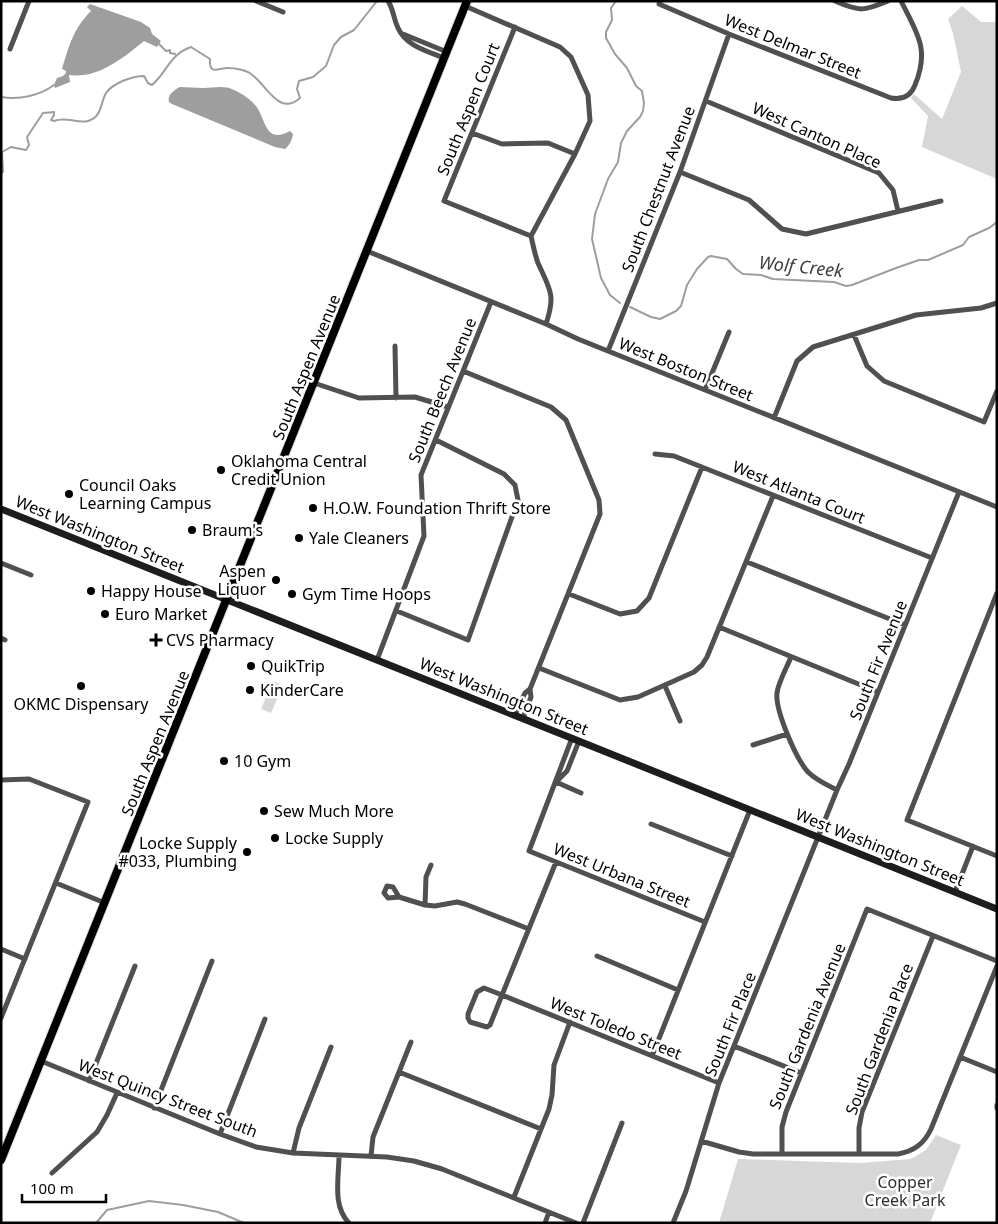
<svg xmlns="http://www.w3.org/2000/svg" width="998" height="1224" font-family="'Noto Sans',sans-serif">
  <style>
    .green { fill: #d7d7d7 }
    .water { fill: #9e9e9e }
    .lines { fill: none; stroke-linecap: round; stroke-linejoin: round }
    .stream { stroke: #9e9e9e; stroke-width: 2 }
    .primary-casing { stroke: #dbdbdb; stroke-width: 10 }
    .street { stroke: #505050; stroke-width: 5 }
    .secondary { stroke: #1d1d1d; stroke-width: 7 }
    .primary { stroke: #000; stroke-width: 8 }
    .poi-dot { fill: #000; stroke: #fff; stroke-width: 2 }
    .labels { text-anchor: middle; stroke-width: 5; stroke-linejoin: round; paint-order: stroke }
    .street-label { font-size: 16px; fill: #000; stroke: #fff }
    .poi-label { font-size: 16px; fill: #000; stroke: #fff; text-anchor: start }
    .park-label { font-size: 16px; fill: #2e2e2e; stroke: #fff }
    .water-label { font-size: 18px; font-style: italic; fill: #3f3f3f; stroke: #fff }
  </style>
  <rect width="100%" height="100%" fill="#fff"/>
  <!-- green -->
  <path class="green" d="M962 6 981 22H997V179L922 147 928 116 911 98 914 94 942 119 961 72 953 33 948 19Z
    M273 681 283 685 271 713 261 709Z
    M936 1135 961 1145 930 1223H719L738 1159 860 1163 911 1159 926 1150Z"/>
  <!-- water -->
  <path class="water" d="M90 4 141 22 150 28 152 34 161 41 157 47 144 41C123 58 98 79 69 75L70 82 55 88 54 85 57 78 63 76 66 73V71L62 69C69 46 73 29 91 11L87 7Z
    M180 87C188 87 195 88 203 88 214 88 224 85 234 90 243 94 250 99 256 106 266 119 265 145 290 131L293 134C292 140 290 145 285 149L275 147 172 104 169 102C167 95 174 90 180 87Z"/>
  <g class="lines">
    <!-- stream -->
    <path class="stream" d="M616 1 611 8 612 20 606 32V38L615 54 627 68 636 86 642 91 644 103 643 111 640 117 627 131 621 143 618 162 608 179 595 214 592 239 601 278 610 295 620 303
      M159 44 166 51 170 50V53L175 54
      M1 97C19 100 39 96 54 85
      M1 172H3L2 152 11 147 26 150 29 145 27 137 43 113 54 112V115L51 120 54 121C66 116 78 124 88 121 102 117 100 104 106 93 113 83 132 76 144 76L148 83 152 85C167 72 170 54 191 47L210 59C209 76 218 68 228 68 235 68 246 70 251 74 267 85 279 117 300 98L297 89 299 81 313 77 326 66 334 45 341 37 354 30 377 1
      M630 307 651 317 660 319 676 311 681 306 687 285 697 269 708 257 711 256 727 259 736 269 743 274 761 275 773 279 834 282 846 286 852 285 896 268 919 260H928L963 245 969 237 989 228 997 222
      M96 1223 107 1210 149 1201 183 1205 218 1212 244 1223"/>
    <defs>
      <path id="primary" d="M1 1160 467 1"/>
    </defs>
    <!-- primary casing -->
    <use href="#primary" class="primary-casing"/>
    <!-- street -->
    <path class="street" d="M256 1 283 12
      M388 1C394 10 393 18 398 28 406 46 427 51 444 58
      M660 1 659 4 729 34 891 98C903 100 911 96 915 85 930 49 917 33 901 1
      M835 1C860 12 864 11 888 1
      M465 6 560 47 571 57 588 95 590 121 575 154 531 236C533 245 535 255 538 263 550 290 556 294 546 324
      M515 27 444 201 531 236
      M403 34 447 52
      M10 49 29 1
      M706 101 879 173 893 190 898 211
      M472 133 502 144 548 143 575 154
      M680 172 749 200 782 229 806 234 941 201
      M367 251 546 324 578 339 997 507
      M854 335 867 366 884 381 984 422 997 391
      M395 346 396 398
      M608 351 680 172 729 34
      M463 371 551 407 566 420 599 500 600 514 530 689 531 697 523 718
      M314 383 359 398 415 397 448 407
      M705 390 729 332
      M774 418 797 361 813 347 916 315 981 308 997 303
      M655 454 674 456 932 558
      M747 562 905 625
      M1 563 31 575
      M997 593 907 820 997 856
      M569 594 620 614 637 611 649 598 702 467
      M397 611 468 640 518 500 515 485 504 474 436 440
      M719 627 878 692
      M1 638 5 640
      M791 657C787 667 778 683 777 693 775 710 796 759 808 772 816 780 827 785 837 790
      M377 660 424 536 421 475 491 302
      M539 668 620 700 638 697 694 672 702 665 707 657 773 496
      M665 686 680 721
      M515 715 525 693 530 689
      M572 738 529 851 705 922
      M753 745 787 734
      M1 780 29 779 88 802 1 1018
      M558 780 567 771 579 741
      M556 782 581 793
      M651 824 732 856
      M556 862 502 995 719 1083
      M56 883 105 903
      M955 892 973 846
      M399 897 393 887 387 886 384 893 388 898 399 897 425 905 435 906 457 902 465 904 529 929
      M425 905 426 877 431 865
      M1 949 25 959
      M597 956 678 990
      M484 988 502 995 490 1025 487 1027 470 1022 468 1018V1014L477 992Z
      M734 1046 801 1073
      M652 1056 750 810
      M960 1057 997 1072
      M41 1061 220 1134 256 1147 293 1153 387 1157 414 1161 442 1169 576 1223
      M399 1072 541 1129
      M89 1081 135 966
      M997 1105V1108
      M154 1108 212 961
      M220 1134 265 1019
      M701 1141 739 1152 753 1154H898C914 1151 924 1144 931 1129L997 966
      M293 1153 299 1128 331 1047
      M782 1154V1127L786 1112 867 909 997 961
      M859 1154V1128L862 1112 933 936
      M339 1155C339 1178 332 1206 349 1223
      M371 1156 373 1137 411 1042
      M52 1173 97 1132 107 1115 117 1093
      M514 1197 549 1109 552 1095 554 1065 570 1022
      M545 1223 549 1212
      M583 1223 622 1123
      M673 1223 686 1191 719 1083 837 790 849 764 959 492"/>
    <!-- secondary -->
    <path class="secondary" d="M1 509 997 909"/>
    <!-- primary -->
    <use href="#primary" class="primary"/>
  </g>
  <!-- markers -->
  <g class="poi-dot">
    <circle cx="221" cy="470" r="5"/>
    <circle cx="69" cy="494" r="5"/>
    <circle cx="313" cy="508" r="5"/>
    <circle cx="192" cy="530" r="5"/>
    <circle cx="299" cy="538" r="5"/>
    <circle cx="276" cy="580" r="5"/>
    <circle cx="91" cy="591" r="5"/>
    <circle cx="292" cy="594" r="5"/>
    <circle cx="105" cy="614" r="5"/>
    <path d="M153.5 632.5h5v5h5v5h-5v5h-5v-5h-5v-5h5z"/>
    <circle cx="251" cy="666" r="5"/>
    <circle cx="81" cy="686" r="5"/>
    <circle cx="250" cy="690" r="5"/>
    <circle cx="224" cy="761" r="5"/>
    <circle cx="264" cy="811" r="5"/>
    <circle cx="275" cy="838" r="5"/>
    <circle cx="247" cy="852" r="5"/>
  </g>
  <g class="labels">
    <!-- street labels -->
    <g class="street-label">
      <text transform="translate(793 46) rotate(22)" y="6">West Delmar Street</text>
      <text transform="translate(468 109) rotate(-68)" y="6">South Aspen Court</text>
      <text transform="translate(817 135) rotate(24)" y="6">West Canton Place</text>
      <text transform="translate(658 189) rotate(-69)" y="6">South Chestnut Avenue</text>
      <text transform="translate(306 367) rotate(-68)" y="6">South Aspen Avenue</text>
      <text transform="translate(686 369) rotate(22)" y="6">West Boston Street</text>
      <text transform="translate(442 390) rotate(-68)" y="6">South Beech Avenue</text>
      <text transform="translate(799 492) rotate(22)" y="6">West Atlanta Court</text>
      <text transform="translate(100 534) rotate(22)" y="6">West Washington Street</text>
      <text transform="translate(878 660) rotate(-68)" y="6">South Fir Avenue</text>
      <text transform="translate(504 696) rotate(22)" y="6">West Washington Street</text>
      <text transform="translate(155 743) rotate(-68)" y="6">South Aspen Avenue</text>
      <text transform="translate(880 847) rotate(22)" y="6">West Washington Street</text>
      <text transform="translate(622 875) rotate(22)" y="6">West Urbana Street</text>
      <text transform="translate(730 1024) rotate(-68)" y="6">South Fir Place</text>
      <text transform="translate(807 1026) rotate(-68)" y="6">South Gardenia Avenue</text>
      <text transform="translate(616 1028) rotate(22)" y="6">West Toledo Street</text>
      <text transform="translate(879 1039) rotate(-69)" y="6">South Gardenia Place</text>
      <text transform="translate(168 1098) rotate(21)" y="6">West Quincy Street South</text>
    </g>
    <!-- poi labels -->
    <g class="poi-label">
      <text x="231" y="467">Oklahoma Central<tspan x="231" dy="18">Credit Union</tspan></text>
      <text x="79" y="491">Council Oaks<tspan x="79" dy="18">Learning Campus</tspan></text>
      <text x="323" y="514">H.O.W. Foundation Thrift Store</text>
      <text x="202" y="536">Braum's</text>
      <text x="309" y="544">Yale Cleaners</text>
      <text x="266" y="577" text-anchor="end">Aspen<tspan x="266" dy="18">Liquor</tspan></text>
      <text x="101" y="597">Happy House</text>
      <text x="302" y="600">Gym Time Hoops</text>
      <text x="115" y="620">Euro Market</text>
      <text x="166" y="646">CVS Pharmacy</text>
      <text x="261" y="672">QuikTrip</text>
      <text x="260" y="696">KinderCare</text>
      <text x="81" y="710" text-anchor="middle">OKMC Dispensary</text>
      <text x="234" y="767">10 Gym</text>
      <text x="274" y="817">Sew Much More</text>
      <text x="285" y="844">Locke Supply</text>
      <text x="237" y="849" text-anchor="end">Locke Supply<tspan x="237" dy="18">#033, Plumbing</tspan></text>
    </g>
    <!-- park labels -->
    <g class="park-label">
      <text x="905" y="1188">Copper<tspan x="905" dy="18">Creek Park</tspan></text>
    </g>
    <!-- water labels -->
    <g class="water-label">
      <text transform="translate(801 267) rotate(6)" y="6">Wolf Creek</text>
    </g>
  </g>
  <!-- border -->
  <rect width="998" height="1224" fill="none" stroke="#000000" stroke-width="5"/>
  <!-- scale -->
  <path d="M22 1194v8h84v-8" fill="none" stroke="#000000" stroke-width="2.5"/>
  <text x="30" y="1194" font-size="15" fill="#000000" stroke="#ffffff" stroke-width="4" paint-order="stroke">100 m</text>
</svg>
